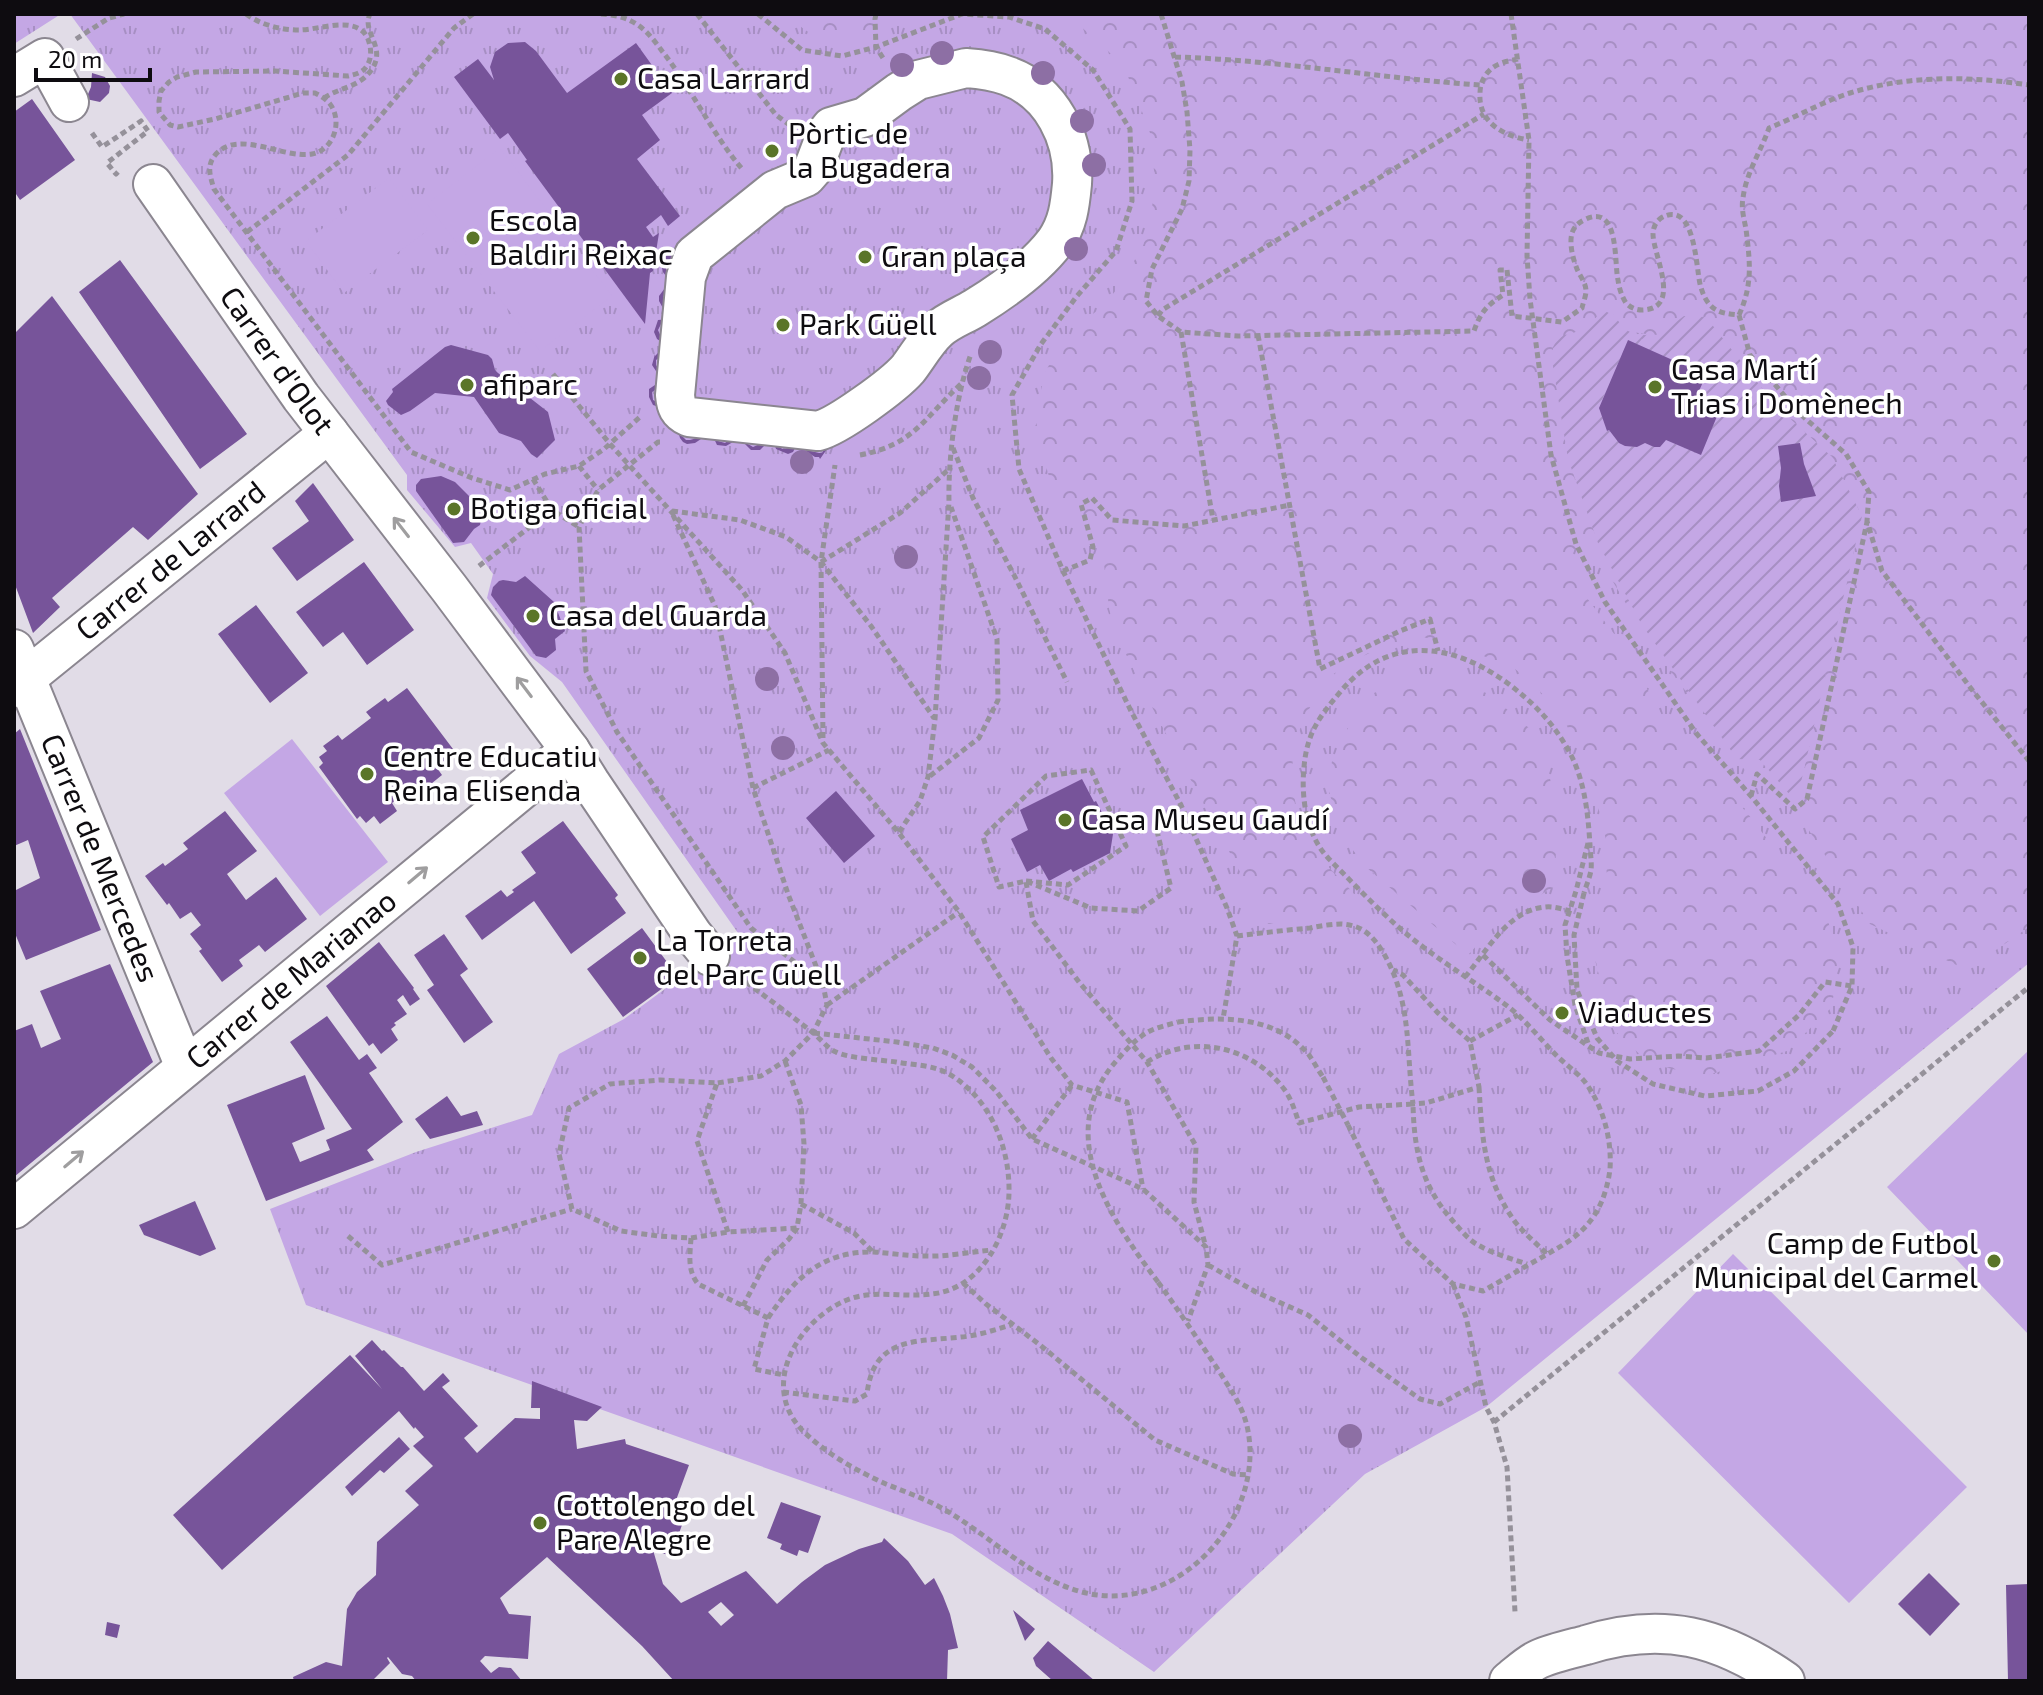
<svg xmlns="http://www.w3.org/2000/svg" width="2043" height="1695" font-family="'Exo 2',sans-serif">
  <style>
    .grass { fill: url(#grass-tufts) }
    .forest { fill: url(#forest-crowns); fill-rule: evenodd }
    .garden { fill: url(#garden-furrows); fill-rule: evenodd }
    .pitch { fill: #c4a7e5 }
    .building { fill: #77549a; fill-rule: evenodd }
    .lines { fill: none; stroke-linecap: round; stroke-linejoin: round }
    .minor-casing { stroke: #8b8690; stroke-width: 42 }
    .path { stroke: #95919a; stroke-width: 5; stroke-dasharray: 6 4; stroke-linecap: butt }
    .minor { stroke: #fff; stroke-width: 38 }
    .path-bridge { stroke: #95919a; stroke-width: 5; stroke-dasharray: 6 4; stroke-linecap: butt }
    .tree { fill: #8d6fa4 }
    .oneway { stroke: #9f9e9f }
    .poi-dot { fill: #5a7528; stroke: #fff; stroke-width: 3 }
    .labels { text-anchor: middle; stroke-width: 7; stroke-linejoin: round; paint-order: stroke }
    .poi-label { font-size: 30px; fill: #0e0c10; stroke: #fff; text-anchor: start }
    .street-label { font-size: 30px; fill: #0e0c10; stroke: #fff }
  </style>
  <defs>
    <pattern id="grass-tufts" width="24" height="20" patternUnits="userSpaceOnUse" patternTransform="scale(2)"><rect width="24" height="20" fill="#c4a7e5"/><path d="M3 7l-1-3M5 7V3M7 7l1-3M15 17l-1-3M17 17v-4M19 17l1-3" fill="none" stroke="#a78fc3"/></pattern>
    <pattern id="forest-crowns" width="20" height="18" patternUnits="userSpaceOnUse" patternTransform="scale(2)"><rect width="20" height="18" fill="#c4a7e5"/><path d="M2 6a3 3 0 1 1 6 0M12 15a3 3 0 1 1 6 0" fill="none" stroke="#a78fc3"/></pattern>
    <pattern id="garden-furrows" width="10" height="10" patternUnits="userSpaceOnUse" patternTransform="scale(2)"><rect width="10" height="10" fill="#c4a7e5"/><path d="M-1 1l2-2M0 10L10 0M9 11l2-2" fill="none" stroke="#a78fc3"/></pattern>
  </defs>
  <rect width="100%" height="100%" fill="#e1dce7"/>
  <!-- grass -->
  <path class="grass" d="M14 14H61L14 44Z
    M70 14H2029V963L1486 1407 1365 1474 1154 1672 952 1534 306 1305 270 1209 416 1152 532 1115 559 1054 624 1019 710 956 738 933 562 682 530 656 487 598 493 574 471 543 455 547 407 490V475Z"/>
  <!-- forest -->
  <path class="forest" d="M789 14H894C880 19 869 30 856 35 830 46 805 36 789 14Z
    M1067 14H2029V927L1967 970 1870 924 1795 809 1765 776 1747 773 1648 641 1592 546 1577 544 1565 569 1621 643 1667 724 1748 814 1827 917 1838 958 1832 1007 1787 1051 1705 1076 1650 1064 1613 1029 1594 956 1607 893 1606 840 1594 789 1580 752 1562 716 1536 687 1514 668 1458 646 1423 637 1388 644 1353 661 1329 677 1304 717 1293 750 1292 785 1299 821 1319 857 1354 894 1338 915 1268 924 1155 713 1114 630 1109 608 1100 529 1093 514 1074 521 1068 512 1066 501 1058 493 1055 482 1048 474 1045 460 1039 451 1040 440 1033 431 1038 420 1040 395 1044 375 1054 355 1084 321 1103 306 1117 289 1142 248 1150 226 1155 180 1150 133 1133 87 1123 67 1108 51ZM1602 313 1615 315C1628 335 1637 333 1659 335L1684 316 1706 317 1776 406 1832 457 1862 516 1799 791 1790 795 1760 760 1557 340C1564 335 1570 335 1578 331 1586 327 1594 319 1602 313Z
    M1410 677 1464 685 1489 694 1529 728 1547 764 1558 817 1554 887 1505 915 1468 955 1366 867 1342 836 1328 788 1332 761 1350 724 1374 693Z"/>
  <!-- garden -->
  <path class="garden" d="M1607 312C1618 316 1621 329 1632 333 1639 336 1651 335 1658 335L1684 316 1706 317 1776 406 1832 457 1862 516 1799 791 1790 795 1760 760 1737 759 1642 625 1598 543 1568 459 1553 366V347L1557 340 1564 335 1572 334 1582 329 1602 313ZM1642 339 1649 342V350L1706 375 1696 398 1720 409 1700 455 1666 440 1660 447H1654L1645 443C1629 451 1618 445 1609 430L1607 431 1599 407 1628 341 1637 345Z"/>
  <!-- pitch -->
  <path class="pitch" d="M500 148 612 296 540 351 427 204Z
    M389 178 428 230 344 293 306 241Z
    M292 739 388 862 320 916 224 793Z
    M2029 1050V1335L1887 1187Z
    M1733 1254 1967 1487 1849 1603 1618 1373Z"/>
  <!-- building -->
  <path class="building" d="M525 42 536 51 567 93 636 43 672 93 642 115 660 140 637 159 680 216 668 226 661 215 646 227 653 237 659 233 653 271 650 273 645 324 525 161 527 160 508 133 500 139 454 77 478 59 494 80 490 67 495 52 508 43Z
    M92 73 105 77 110 86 109 93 100 102 86 99 91 87Z
    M32 99 75 160 20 200 14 191V112Z
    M824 113H843L844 117 835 118 826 117 816 127 818 135 815 149 808 159 807 165 802 170 798 173H780L771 185 758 189 754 199 741 203 736 213 724 215 720 218 719 226 706 230 700 241 685 245 681 256 672 258 666 262V270L680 278 681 283 679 288 666 292 663 297V302L667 307 676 309V318L674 321 661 324 658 330 661 337 676 344H674L675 348 672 354 662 356 656 360V365L659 370 669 374 671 383 665 387 658 388 652 392 653 400 665 406 668 417 678 423 682 428V436L686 440H690L697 438 702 425H709L715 429 718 441 725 443 729 440 735 429 741 428 749 431H746L748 444 753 447 760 444 766 432 773 431 777 435 779 445 782 449 790 448 796 436 805 435 808 439 811 451 819 453H822L829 440 844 437 846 426 860 423 864 411 875 410 879 408V399L881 397 897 395 900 383 904 381 911 382 923 365 933 361 936 357 938 341 945 333 962 325 963 329 948 335 942 340 941 358 935 365 927 368 916 384 904 385 901 396 898 399 895 401 885 400 882 410 875 414 869 413 864 424 861 427 849 429 847 438 843 442H832L820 459 819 457H815L807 452 806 443 803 439 799 440 793 452 788 454 776 449 772 436 767 437 764 446 760 450H751L745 444 743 432 737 433 733 442 726 446 717 445 711 432 707 429H704L701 439 695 443 687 444 683 442 680 438 677 428 668 423 662 408 653 405 649 397V389L655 385 668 382 666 377 658 374 652 365 655 354V356L659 352 671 349 669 343 660 341 657 339 654 332 658 320 670 319 674 315 673 312 664 310 659 301V296L665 288 674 287 678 283 677 280 666 276 663 272 661 263 664 257 669 254 678 253 681 245 686 240 697 238 703 228 714 225 720 212 731 211 738 200 752 195 757 185 768 183 776 171 783 168 793 169 802 166 812 143 815 122Z
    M120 260 247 434 200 469 79 292Z
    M52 296 198 494 148 540 133 527 52 598 60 607 33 633 14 582V334Z
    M1628 340 1706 375 1696 398 1720 409 1701 455 1666 440 1660 447H1654L1645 443 1637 447 1625 446 1619 443 1609 430 1607 431 1599 408Z
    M451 345 488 355 492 359 495 370 498 373 548 412 555 440 537 458 531 454 521 441 499 433 474 397 435 393 410 411 401 415 388 405 386 401 393 392 392 389 445 347Z
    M1800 443 1804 464 1816 496 1781 502 1779 486 1781 468 1778 446Z
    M441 476 455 482 471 498 481 520 480 525 474 529 464 542 453 543 416 491V485L421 479Z
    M313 483 354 540 297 581 272 548 309 521 295 501Z
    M364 562 414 630 367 665 343 632 323 647 296 612Z
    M525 576 554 602 565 631 555 639 556 650 546 658 536 656 491 595 493 587 499 581 503 580 516 582Z
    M256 605 308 673 270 703 218 634Z
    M407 688 456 753 437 768 442 775 426 788 421 781 392 803 397 811 380 824 374 816 366 823 360 816 357 819 319 767 323 763 319 757 327 751 323 746 338 735 342 740 371 718 366 712 385 698 388 702Z
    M20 729 101 930 26 960 14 931V891L40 878 28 840 14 846V734Z
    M1082 779 1094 802 1096 801 1113 834 1110 853 1073 872 1071 869 1049 881 1040 865 1027 872 1011 839 1028 830 1020 810Z
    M836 791 875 836 844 863 806 818Z
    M225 811 257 851 227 874 246 900 276 877 307 919 265 952 259 945 239 960 243 966 222 982 199 951 202 949 190 934 201 925 191 912 180 919 169 903 167 905 145 876 163 863 165 866 188 849 183 843Z
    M563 821 618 895 615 898 626 913 571 954 534 901 482 940 465 916 501 890 507 897 514 892 512 890 536 873 521 852Z
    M642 928 678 977 623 1017 587 969Z
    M444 934 468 969 460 975 493 1022 464 1043 427 990 434 985 414 955Z
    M379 942 414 988 413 989 420 999 410 1006 403 995 397 1000 407 1014 394 1023 396 1025 391 1029 398 1040 381 1054 373 1043 369 1046 326 986Z
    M110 964 153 1062 14 1177V1031L32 1024 41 1048 61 1039 40 991Z
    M327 1016 359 1060 367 1054 377 1068 369 1073 403 1122 367 1150 374 1160 266 1201 227 1105 305 1075 325 1129 292 1143 300 1162 330 1150 326 1140 352 1129 290 1042Z
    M447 1096 461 1116 477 1111 483 1125 430 1139 415 1119Z
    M195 1201 216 1249 200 1256 144 1235 139 1225Z
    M372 1340 382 1351 384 1350 401 1367H403L424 1391 443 1373 450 1381 442 1387 478 1426 464 1438 477 1453 515 1418 540 1419V1408H531L532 1381 602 1407 587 1421 574 1420 577 1449 625 1439 626 1444 689 1465 675 1503 688 1508 671 1556 653 1550 663 1584 681 1603 746 1571 777 1604 802 1582 825 1565 859 1549 882 1542 884 1538 908 1561 925 1585 934 1578 943 1596 950 1614 958 1648 948 1650 947 1681H674L642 1646 547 1557 500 1598 509 1614 531 1616 528 1659 485 1656 480 1661 491 1673 499 1667 511 1668 522 1681H416L412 1676 402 1674 388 1657 387 1658 390 1663 374 1679 376 1681H294L293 1677 326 1662 342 1666 347 1609 357 1592 376 1575 377 1542 419 1505 405 1491 433 1466 413 1446 424 1437 415 1427 414 1429 399 1411 222 1570 173 1515 350 1355 382 1389 355 1356ZM721 1602 734 1615 721 1626 708 1612Z
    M399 1437 410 1449 384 1473 380 1470 352 1496 345 1487Z
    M781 1502 821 1516 808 1553 799 1550 797 1556 780 1549 782 1544 767 1538Z
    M1929 1573 1960 1604 1930 1636 1898 1604Z
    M2029 1584V1681H2008L2006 1585Z
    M1013 1610 1035 1629 1025 1641Z
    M107 1622 120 1625 117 1638 105 1635Z
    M1048 1641 1095 1681H1053L1036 1666 1033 1658Z"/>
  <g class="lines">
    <defs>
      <g id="minor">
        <path d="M966 68C981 69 995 71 1008 76 1052 92 1075 139 1072 184 1070 205 1068 224 1055 242 1036 267 1001 292 975 308 962 316 949 320 938 330 926 341 918 356 908 369 894 385 838 426 818 431L689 417C678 412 676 406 675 395L686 277 694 255 775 190 806 177 813 169 827 132 831 127 865 117 899 92 918 80Z"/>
        <path d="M14 77 45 58 69 102"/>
        <path id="s1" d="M153 184 301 397 449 588 570 750 590 782 693 935 710 956"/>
        <path id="s2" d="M14 649 185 1067"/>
        <path id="s3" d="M14 688 329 433"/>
        <path id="s4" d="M14 1209 570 750"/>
        <path d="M1509 1681C1518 1674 1528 1664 1539 1659 1553 1653 1571 1649 1586 1645 1663 1621 1720 1636 1785 1681"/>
      </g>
    </defs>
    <!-- minor casing -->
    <use href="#minor" class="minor-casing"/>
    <!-- path -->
    <path class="path" d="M246 14C261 25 281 30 299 30 320 30 357 14 368 39 371 47 372 56 368 64 364 72 357 74 348 76L275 71 196 72 177 77 169 82 161 91 159 101V112L170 125 178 127 215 119 303 93H315C321 96 326 99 330 104 343 121 334 150 312 154 283 159 239 129 216 154 206 165 210 176 214 189L411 452 472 478 510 490 545 474 579 466 604 449 640 417
      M601 14C611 15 622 16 631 21 644 27 654 40 662 51 692 89 712 134 743 170
      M697 14 776 115 791 126
      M758 14 802 50 842 56 876 47 962 14 1009 17 1045 29 1093 70 1130 129 1132 201 1116 251 1077 296 1041 344 1012 395 1019 469 1063 571 1131 711 1181 805 1227 908 1237 936 1223 1019
      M876 14 875 19 876 47 883 58
      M1161 14 1182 82 1187 112 1190 150 1189 181 1182 209 1152 269 1146 301 1158 316 1181 332 1238 336 1474 331C1480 313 1487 305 1503 295L1500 270H1507
      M1511 14 1529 140 1527 256 1530 299 1551 455 1576 544 1605 602 1696 733 1751 796 1838 904 1853 947 1852 986 1833 1031
      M76 39 109 18 124 14
      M1175 57C1277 60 1378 78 1480 85
      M1518 59C1508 61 1496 63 1489 71 1483 77 1480 85 1480 93 1478 122 1503 136 1529 140
      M324 98C337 89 352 88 364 78 394 51 360 34 370 14
      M92 133 102 147 141 121 148 131 107 163 116 174 118 172
      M247 232 348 155 454 28 473 14
      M1507 270 1512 316 1562 322 1582 308C1583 303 1586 296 1586 291 1586 283 1580 276 1577 269 1573 259 1569 244 1572 233 1574 227 1578 223 1584 220 1620 201 1614 264 1618 280 1619 288 1622 297 1626 303 1631 308 1636 310 1642 310 1683 309 1653 255 1653 234 1653 227 1656 222 1661 218 1695 198 1696 267 1700 284 1702 292 1705 300 1711 306 1718 313 1728 314 1739 315 1753 284 1750 262 1746 229 1744 219 1741 208 1743 198 1746 173 1761 151 1769 128 1796 117 1822 102 1850 93 1908 75 1970 76 2029 85
      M1739 315 1750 355 1799 413 1846 454 1869 492 1867 521 1882 571 1973 691 2029 761
      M1158 316 1162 310 1484 114
      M1181 332 1213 520
      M1258 335 1320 669 1400 631 1430 619 1438 651
      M553 374 610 444 742 590 785 653 823 743 899 833 959 912 1051 1058 1072 1085 1127 1102 1143 1189
      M660 442H658L598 490 579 527 586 671 617 732 751 928 823 984 827 1005 813 1033 785 1061 761 1076 717 1083
      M953 448 973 498 1014 575 1067 682
      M860 455C914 445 924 418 961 384
      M579 466 598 490
      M533 479 552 510 579 527
      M672 511 740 520 786 537 821 562 871 626 934 718
      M673 515 715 606 753 788 788 894 823 984
      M821 562 900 513 948 470
      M479 566 552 510
      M1063 571 1090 560 1093 547 1081 504 1092 498 1112 520 1184 526 1290 505
      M823 738 821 562 835 465
      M930 776 979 738 998 700 997 639 951 507
      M753 788 829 750
      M1751 796 1757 774 1795 809 1807 799 1867 522
      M899 832 920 801 928 777 935 719 949 502C948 457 956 395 971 354
      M1588 843 1576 891 1565 925 1567 956 1575 1005 1589 1046
      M1026 881 1068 885 1126 846 1091 770 1046 776 983 837 999 887 1026 881 1091 908 1138 911 1171 888 1156 827 1181 805
      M1026 882 1033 921 1079 982 1147 1062 1196 1146 1194 1202 1205 1244
      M1237 936C1261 933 1286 930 1310 928 1320 926 1331 924 1341 924 1363 925 1373 936 1384 954 1412 1003 1406 1050 1413 1104L1426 1103 1479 1087 1470 1041 1438 1013 1403 975 1393 970
      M1483 955 1550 1020 1599 1053 1630 1059 1678 1056 1706 1058 1759 1051 1799 1015 1825 982 1852 986
      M738 976C763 995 788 1013 812 1032 820 1038 827 1048 836 1052 847 1058 882 1060 896 1062 913 1065 934 1065 949 1074 990 1098 1010 1147 1009 1193 1008 1237 980 1289 932 1294 904 1298 874 1289 847 1300 798 1320 759 1385 802 1430 825 1453 857 1471 886 1484 903 1491 920 1497 936 1505 986 1531 1026 1577 1082 1592 1176 1617 1268 1518 1247 1426 1242 1405 1230 1389 1219 1371 1199 1341 1179 1311 1158 1282
      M1465 977C1487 951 1508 910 1545 907 1553 906 1562 909 1570 911
      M827 1005 959 912
      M1178 1022C1223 1016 1277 1016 1309 1055 1314 1062 1318 1070 1323 1077
      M814 1033 897 1042 933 1048 952 1055 972 1067 996 1091 1032 1139 1143 1189 1206 1247 1208 1265 1188 1321
      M1470 1041 1518 1015
      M1147 1062C1193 1033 1251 1046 1284 1089 1291 1098 1295 1111 1299 1123L1359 1107 1413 1104C1414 1149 1421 1185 1452 1220 1460 1229 1469 1241 1480 1246 1494 1254 1512 1259 1527 1264
      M1479 1087C1482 1138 1484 1180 1516 1223 1525 1234 1537 1244 1547 1254
      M1348 1125 1404 1239 1453 1284 1483 1291C1501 1281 1519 1270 1537 1260 1556 1249 1577 1239 1591 1220 1602 1206 1608 1186 1610 1169 1612 1139 1603 1106 1585 1082 1577 1072 1566 1065 1557 1056 1542 1041 1527 1022 1510 1008 1477 983 1441 962 1409 936 1381 913 1355 885 1329 859 1306 835 1301 798 1304 767 1307 733 1319 717 1341 691 1389 635 1450 642 1506 682 1534 703 1554 723 1571 755 1585 783 1588 814 1590 845 1590 853 1592 862 1591 870 1590 877 1586 886 1584 893
      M1032 1139 1072 1085
      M801 1204 854 1233 872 1251
      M728 1232 697 1141 717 1083 660 1080 610 1084 569 1108 559 1154 572 1209 621 1231 658 1236 691 1238 728 1232 797 1228
      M348 1236 382 1265 572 1209
      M691 1238C690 1255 687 1270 698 1284L768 1318 754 1369 784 1375
      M1208 1265 1256 1292 1308 1315 1362 1358 1420 1399 1440 1404 1480 1382
      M963 1283 986 1304 1040 1345 1155 1440 1233 1474 1249 1475
      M1453 1284 1466 1317 1486 1407 1494 1422 1507 1467 1515 1612
      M743 1306 767 1260 789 1239 797 1228 801 1204 804 1144 801 1105 785 1061
      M768 1318C795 1278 822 1251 874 1252 890 1253 907 1256 924 1256 946 1257 970 1252 992 1250
      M783 1392 855 1401 867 1394C874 1332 923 1343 969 1336 983 1334 997 1329 1011 1325
      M1494 1422 2029 987"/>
    <!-- minor -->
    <use href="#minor" class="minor"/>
    <!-- path-bridge -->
    <path class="path-bridge" d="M1584 893 1574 935 1577 990 1597 1038 1617 1061 1653 1084 1705 1096 1758 1091 1794 1071 1833 1031
      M1323 1077 1348 1125
      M1158 1282C1112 1221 1055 1138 1112 1066 1122 1054 1135 1039 1148 1032 1157 1027 1168 1025 1178 1022"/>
  </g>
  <!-- trees -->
  <g class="tree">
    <circle cx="942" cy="53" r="12"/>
    <circle cx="902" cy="65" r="12"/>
    <circle cx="1043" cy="73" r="12"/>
    <circle cx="1082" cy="121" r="12"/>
    <circle cx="1094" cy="165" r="12"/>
    <circle cx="1076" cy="249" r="12"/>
    <circle cx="990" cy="352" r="12"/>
    <circle cx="979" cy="378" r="12"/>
    <circle cx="802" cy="462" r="12"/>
    <circle cx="906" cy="557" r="12"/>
    <circle cx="767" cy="679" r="12"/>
    <circle cx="783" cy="748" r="12"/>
    <circle cx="1534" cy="881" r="12"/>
    <circle cx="1350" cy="1436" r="12"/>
  </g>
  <!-- one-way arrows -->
  <defs><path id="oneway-shaft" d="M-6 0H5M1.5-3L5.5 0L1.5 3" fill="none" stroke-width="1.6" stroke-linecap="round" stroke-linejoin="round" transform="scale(2)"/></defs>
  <g class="oneway">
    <use href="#oneway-shaft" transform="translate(401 527) rotate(-128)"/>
    <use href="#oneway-shaft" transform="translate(524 687) rotate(-127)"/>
    <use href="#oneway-shaft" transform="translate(418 875) rotate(-40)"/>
    <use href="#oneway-shaft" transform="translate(74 1159) rotate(-40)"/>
  </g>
  <!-- markers -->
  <g class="poi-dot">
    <circle cx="621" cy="79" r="8"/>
    <circle cx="772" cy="151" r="8"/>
    <circle cx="473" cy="238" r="8"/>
    <circle cx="865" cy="257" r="8"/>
    <circle cx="783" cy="325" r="8"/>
    <circle cx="467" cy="385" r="8"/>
    <circle cx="1655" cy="387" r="8"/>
    <circle cx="454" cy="509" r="8"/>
    <circle cx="533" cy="616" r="8"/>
    <circle cx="367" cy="774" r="8"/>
    <circle cx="1065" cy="820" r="8"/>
    <circle cx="640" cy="958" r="8"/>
    <circle cx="1562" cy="1013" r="8"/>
    <circle cx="1994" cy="1261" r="8"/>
    <circle cx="540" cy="1523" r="8"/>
  </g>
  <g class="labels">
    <!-- poi labels -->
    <g class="poi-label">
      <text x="637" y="89">Casa Larrard</text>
      <text x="788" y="144">Pòrtic de<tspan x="788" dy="34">la Bugadera</tspan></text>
      <text x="489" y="231">Escola<tspan x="489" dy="34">Baldiri Reixac</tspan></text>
      <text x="881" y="267">Gran plaça</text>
      <text x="799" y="335">Park Güell</text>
      <text x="1671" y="380">Casa Martí<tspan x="1671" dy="34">Trias i Domènech</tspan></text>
      <text x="483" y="395">afiparc</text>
      <text x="470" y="519">Botiga oficial</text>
      <text x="549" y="626">Casa del Guarda</text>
      <text x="383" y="767">Centre Educatiu<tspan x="383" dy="34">Reina Elisenda</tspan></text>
      <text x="1081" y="830">Casa Museu Gaudí</text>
      <text x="656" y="951">La Torreta<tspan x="656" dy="34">del Parc Güell</tspan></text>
      <text x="1578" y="1023">Viaductes</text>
      <text x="1978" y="1254" text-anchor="end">Camp de Futbol<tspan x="1978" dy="34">Municipal del Carmel</tspan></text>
      <text x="556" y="1516">Cottolengo del<tspan x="556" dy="34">Pare Alegre</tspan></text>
    </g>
    <!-- street labels -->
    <g class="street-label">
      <text dy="10" stroke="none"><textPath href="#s1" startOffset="216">Carrer d'Olot</textPath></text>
      <text dy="10" stroke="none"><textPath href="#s3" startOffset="202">Carrer de Larrard</textPath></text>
      <text dy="10" stroke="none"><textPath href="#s2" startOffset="226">Carrer de Mercedes</textPath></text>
      <text dy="10" stroke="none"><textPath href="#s4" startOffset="360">Carrer de Marianao</textPath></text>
    </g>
  </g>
  <!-- border -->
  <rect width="2043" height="1695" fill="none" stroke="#0e0c10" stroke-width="32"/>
  <!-- scale -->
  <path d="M36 68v12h114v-12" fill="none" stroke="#0e0c10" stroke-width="4"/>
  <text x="48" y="68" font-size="24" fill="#0e0c10" stroke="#ffffff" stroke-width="6" paint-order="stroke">20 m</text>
</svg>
